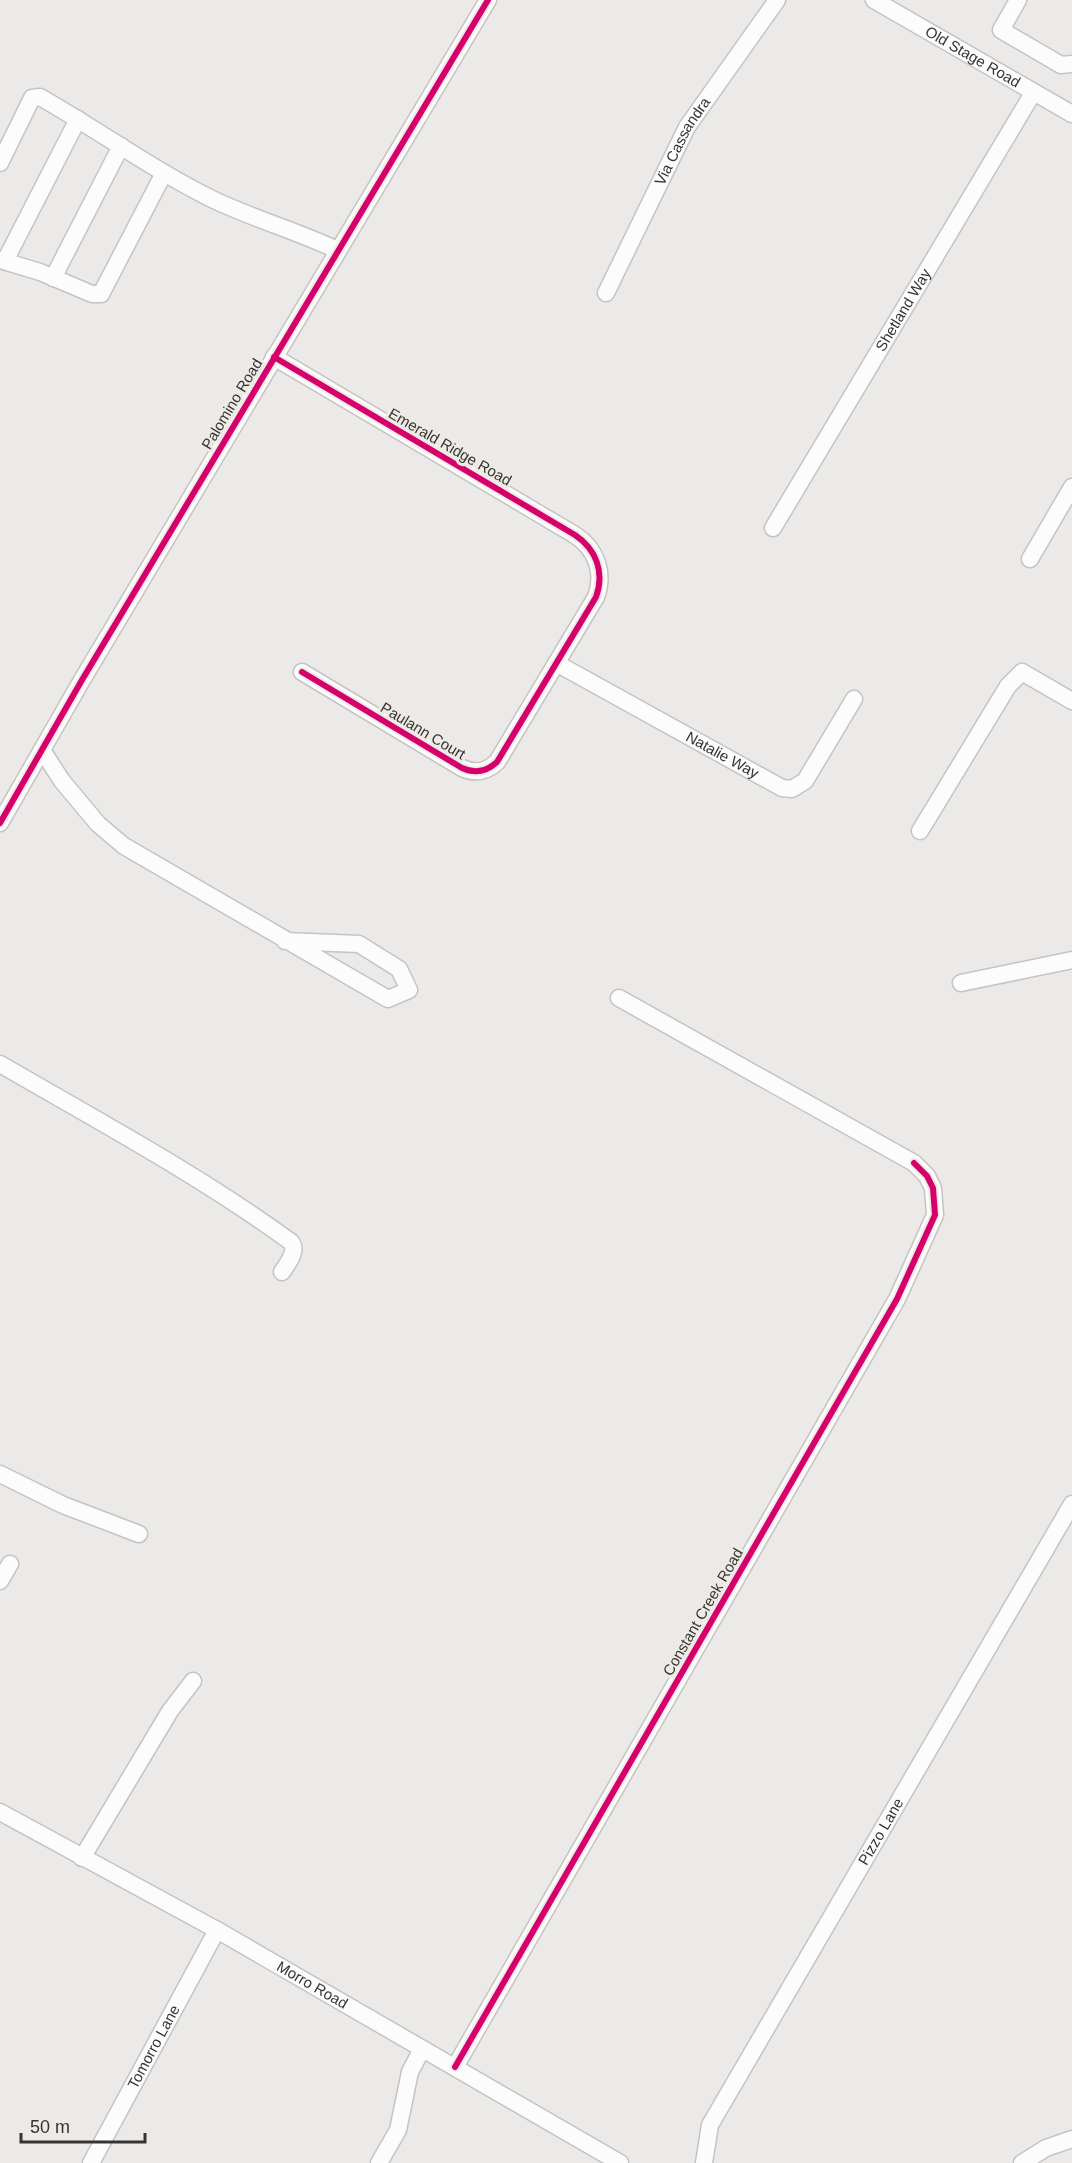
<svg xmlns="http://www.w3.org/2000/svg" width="1072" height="2163" font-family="Helvetica,sans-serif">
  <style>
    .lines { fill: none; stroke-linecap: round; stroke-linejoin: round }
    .minor-casing { stroke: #c5c4c2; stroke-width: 19 }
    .minor { stroke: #fcfcfc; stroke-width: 16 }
    .cycleway-casing { stroke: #eeebe6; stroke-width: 10 }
    .cycleway { stroke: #d6006c; stroke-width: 6 }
    .labels { text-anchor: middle; stroke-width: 6; stroke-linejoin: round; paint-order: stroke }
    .street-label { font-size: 15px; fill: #353432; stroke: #eeebe6 }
  </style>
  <rect width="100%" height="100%" fill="#eceae8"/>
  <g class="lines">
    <defs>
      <g id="minor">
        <path id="s1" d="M874 0 1072 114"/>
        <path d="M1018 0 1001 30 1061 65 1072 64"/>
        <path d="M0 163 32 98 40 97C98 130 153 170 214 200 254 219 297 231 337 250"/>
        <path d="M0 260 40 272 92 294H101L164 173"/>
        <path d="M5 261 78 119"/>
        <path d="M53 278 121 146"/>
        <path id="s2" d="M606 293 687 127 777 0"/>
        <path d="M274 357 575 535C596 549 605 572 596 597L497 762C486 772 475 774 462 768L302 672"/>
        <path id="s3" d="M773 528 1033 93"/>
        <path d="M1030 559 1072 487"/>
        <path id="s4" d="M556 663 782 788 792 789 805 781 854 699"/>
        <path d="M42 750 62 781 98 824 124 846 388 999 409 990 399 969 359 944 285 941"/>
        <path d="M0 823 82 680 488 0"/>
        <path d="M920 831 1008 686 1022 672 1072 701"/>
        <path d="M961 983 1072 960"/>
        <path d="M0 1064C98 1121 199 1175 291 1242 298 1251 288 1263 282 1272"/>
        <path d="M0 1474 63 1505 139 1534"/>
        <path d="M0 1581 10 1564"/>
        <path id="s5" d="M0 1812 217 1930 620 2163"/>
        <path d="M82 1858 170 1711 193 1681"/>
        <path d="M455 2067 897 1299 935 1215 933 1188 927 1176 914 1163 619 998"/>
        <path id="s6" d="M91 2163 217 1930"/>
        <path d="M379 2163 398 2130 410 2072 422 2049"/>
        <path id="s7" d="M704 2163 710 2125 1072 1504"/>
        <path d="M1022 2163 1046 2148 1072 2139"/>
      </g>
    </defs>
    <!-- minor casing -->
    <use href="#minor" class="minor-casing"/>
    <!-- minor -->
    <use href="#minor" class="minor"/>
    <defs>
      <path id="cycleway" d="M274 357 575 535C596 549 605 572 596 597L497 762C486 772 475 774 462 768L302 672
        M0 823 82 680 488 0
        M455 2067 897 1299 935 1215 933 1188 927 1176 914 1163"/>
    </defs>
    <!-- cycleway casing -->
    <use href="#cycleway" class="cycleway-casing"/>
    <!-- cycleway -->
    <use href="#cycleway" class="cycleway"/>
  </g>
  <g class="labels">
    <!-- street labels -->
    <g class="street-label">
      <text dy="5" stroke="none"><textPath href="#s1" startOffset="114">Old Stage Road</textPath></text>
      <text dy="5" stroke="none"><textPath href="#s2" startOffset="170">Via Cassandra</textPath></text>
      <text dy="5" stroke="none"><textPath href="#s3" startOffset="254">Shetland Way</textPath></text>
      <text transform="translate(232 404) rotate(-59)" y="5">Palomino Road</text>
      <text transform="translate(450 447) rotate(30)" y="5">Emerald Ridge Road</text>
      <text transform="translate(423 731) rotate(31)" y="5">Paulann Court</text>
      <text dy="5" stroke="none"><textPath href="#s4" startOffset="190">Natalie Way</textPath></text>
      <text transform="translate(703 1612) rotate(-60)" y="5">Constant Creek Road</text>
      <text dy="5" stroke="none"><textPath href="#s7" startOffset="378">Pizzo Lane</textPath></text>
      <text dy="5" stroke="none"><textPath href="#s5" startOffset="357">Morro Road</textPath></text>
      <text dy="5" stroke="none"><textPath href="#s6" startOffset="132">Tomorro Lane</textPath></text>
    </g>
  </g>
  <!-- scale -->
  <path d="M21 2133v9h124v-9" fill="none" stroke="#353432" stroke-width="3"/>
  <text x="30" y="2133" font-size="18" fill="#353432" stroke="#eeebe6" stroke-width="4.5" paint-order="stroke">50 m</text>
</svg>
